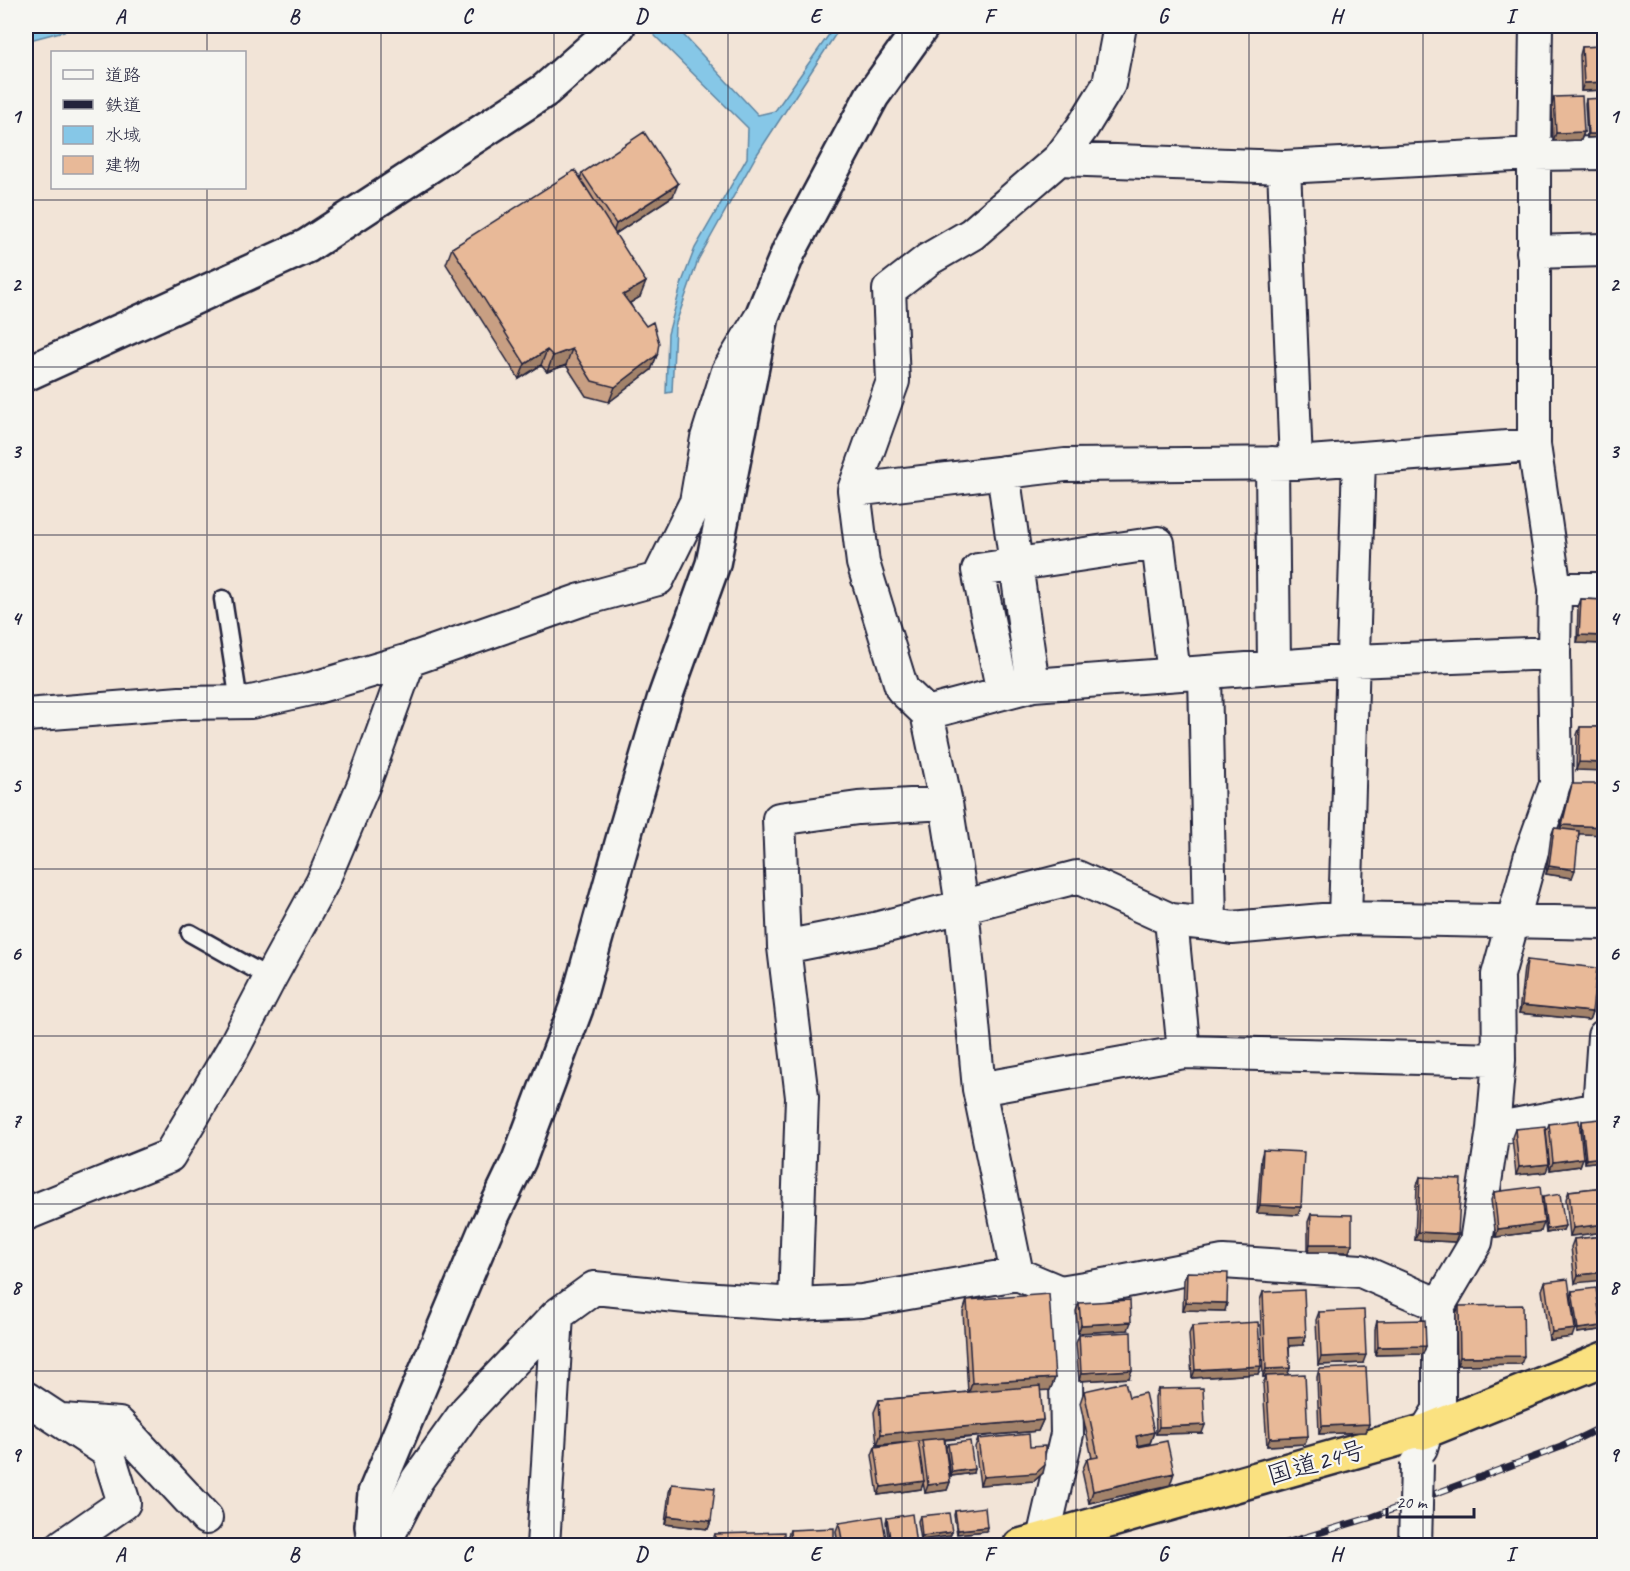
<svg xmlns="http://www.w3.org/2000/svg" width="1630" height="1571" font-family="Caveat,'Klee One',sans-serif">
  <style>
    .water { fill: #86c7e7; stroke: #5e85a2; stroke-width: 1.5 }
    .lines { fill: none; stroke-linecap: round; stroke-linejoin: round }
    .lane-casing { stroke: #22223b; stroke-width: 21 }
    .street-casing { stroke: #22223b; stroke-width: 36 }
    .secondary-casing { stroke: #22223b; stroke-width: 38 }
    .highway-casing { stroke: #22223b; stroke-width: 38 }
    .lane { stroke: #f6f6f2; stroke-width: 16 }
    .street { stroke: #f6f6f2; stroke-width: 32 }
    .secondary { stroke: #f6f6f2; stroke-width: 33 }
    .highway { stroke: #fae180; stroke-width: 33 }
    .rail-casing { stroke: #22223b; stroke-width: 7 }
    .rail { stroke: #f6f6f2; stroke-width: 4.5; stroke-dasharray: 14; stroke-linecap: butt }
    .street-bridge-casing { stroke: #22223b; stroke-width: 36; stroke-linecap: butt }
    .street-bridge { stroke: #f6f6f2; stroke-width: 32 }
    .wall { fill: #c89f83; stroke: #22223b; stroke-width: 1.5 }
    .shaded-wall { fill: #a2826a; stroke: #22223b; stroke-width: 1.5 }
    .building { fill: #e8b998; stroke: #22223b; stroke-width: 1.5 }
    .grid { fill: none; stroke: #22223b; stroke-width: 1.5; stroke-opacity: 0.55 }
    .labels { text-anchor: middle; stroke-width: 4.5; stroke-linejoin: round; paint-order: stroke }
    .street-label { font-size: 26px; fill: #22223b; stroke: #f6f6f2 }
    .neatline { fill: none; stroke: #22223b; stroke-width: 2 }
    .grid-label { font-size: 20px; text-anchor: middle; font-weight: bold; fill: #22223b }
  </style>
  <rect width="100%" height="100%" fill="#f2e4d7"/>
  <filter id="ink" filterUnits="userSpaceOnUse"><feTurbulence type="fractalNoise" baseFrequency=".0167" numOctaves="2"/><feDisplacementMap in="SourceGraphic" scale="12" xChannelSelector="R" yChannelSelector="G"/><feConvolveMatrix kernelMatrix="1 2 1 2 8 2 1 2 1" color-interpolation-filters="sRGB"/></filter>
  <g filter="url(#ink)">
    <!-- water -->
    <path class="water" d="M26 26H83L26 41Z
      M645 26H675L758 115 775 111 835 26H841L756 156 698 260 675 326 672 392 666 393 668 334 682 282 695 248 747 158 748 128Z"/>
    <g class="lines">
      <defs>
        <path id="lane" d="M223 599 239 702
          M190 933 270 978"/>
        <path id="street" d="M1536 26 1534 154V445L1555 589 1554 653 1556 784 1532 851 1498 975 1499 1060 1493 1129 1604 1108
          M1059 159 1284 167 1534 154 1604 153
          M1284 167 1296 463
          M1533 252 1604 250
          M1272 463 1274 667
          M1003 472 1033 685
          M854 490 1065 465 1296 463 1534 445
          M1555 589H1604
          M1205 673 1210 924
          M1003 693 978 570 1158 543 1174 674
          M927 713 1033 685 1354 661 1554 653
          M26 715 180 703 251 702 310 689 409 660 581 600 658 579 696 502 707 438 728 371 759 320
          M1345 918 1359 459
          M1171 920 1184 1052
          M784 947 779 819 858 808 946 803
          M979 1089 1184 1052 1499 1060
          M1599 1108 1604 1036
          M26 1214 169 1156 233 1049 270 978 322 883 364 784 409 660
          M1017 1274 979 1089 962 906 946 803 927 713 902 689 863 563 854 490 893 381 889 290 929 259 972 234 1059 159 1082 128 1109 84 1120 26
          M1060 1292 1121 1282 1223 1262 1361 1271 1439 1305
          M795 1304 802 1097 784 947 875 929 1077 877 1171 920 1210 924 1232 928 1345 918 1604 923
          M26 1398 108 1452 124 1503 62 1546
          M62 1420 119 1424 206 1518
          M1421 1448 1426 1431 1439 1410V1305L1476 1242 1493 1129
          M383 1546 417 1480 467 1410 557 1315 594 1288 687 1297 795 1304 862 1301 1017 1274 1060 1292 1065 1330 1067 1434 1043 1539 1044 1546
          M543 1546 557 1315"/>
        <path id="secondary" d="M26 374 307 246 544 91 618 26
          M375 1546 372 1526 375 1493 486 1229 519 1160 576 1008 626 829 664 700 713 564 762 316 789 251 872 96 922 26"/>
        <path id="highway" d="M1020 1546 1426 1431 1604 1359"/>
      </defs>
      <!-- lane casing -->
      <use href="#lane" class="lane-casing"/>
      <!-- street casing -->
      <use href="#street" class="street-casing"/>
      <!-- secondary casing -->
      <use href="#secondary" class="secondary-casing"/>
      <!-- highway casing -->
      <use href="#highway" class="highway-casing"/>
      <!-- lane -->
      <use href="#lane" class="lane"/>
      <!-- street -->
      <use href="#street" class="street"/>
      <!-- secondary -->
      <use href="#secondary" class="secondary"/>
      <!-- highway -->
      <use href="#highway" class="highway"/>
      <defs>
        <path id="rail" d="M1276 1546 1372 1517 1561 1447 1604 1426"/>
      </defs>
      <!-- rail casing -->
      <use href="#rail" class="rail-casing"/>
      <!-- rail -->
      <use href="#rail" class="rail"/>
      <defs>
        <path id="street-bridge" d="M1415 1546 1417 1464"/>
      </defs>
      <!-- street-bridge casing -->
      <use href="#street-bridge" class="street-bridge-casing"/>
      <!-- street-bridge -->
      <use href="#street-bridge" class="street-bridge"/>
    </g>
    <!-- wall -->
    <path class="wall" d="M1605 46V90L1581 91 1580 55 1582 47Z
      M1554 97 1584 132 1581 140 1553 141 1552 105Z
      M1586 99 1605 112 1604 137 1587 138 1585 103Z
      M582 173 673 196 615 234 640 297 630 303 657 355 651 370 609 402 586 396 566 365 547 372 541 365 519 379 446 264 452 248 580 179Z
      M1581 599 1605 600V644L1577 643 1578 607Z
      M1603 663H1605V710H1600V671Z
      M1580 727H1605L1576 770 1577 735Z
      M1572 784 1579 834 1572 878 1546 874 1551 836 1554 828 1560 829 1569 792Z
      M1527 960 1592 1012 1589 1020 1519 1013 1524 968Z
      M1582 1121 1603 1161 1585 1163 1581 1125Z
      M1549 1124 1583 1158 1580 1166 1550 1170 1546 1131Z
      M1515 1129 1546 1172 1516 1175 1512 1137Z
      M1263 1150 1301 1207 1298 1215 1257 1213 1261 1158Z
      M1420 1177 1458 1234 1455 1242 1415 1240 1417 1185Z
      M1605 1187V1232L1570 1236 1566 1199 1569 1191Z
      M1494 1192 1541 1201 1543 1197 1563 1230 1546 1233 1542 1202 1541 1231 1496 1237 1491 1200Z
      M1311 1214 1349 1252H1308V1222Z
      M1605 1236 1575 1283 1571 1247 1574 1239Z
      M1187 1272 1225 1311 1183 1310 1184 1280Z
      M1545 1282 1572 1337 1549 1340 1542 1290Z
      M1572 1291 1600 1330 1577 1333 1571 1295Z
      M1263 1292 1303 1345 1289 1346 1290 1368 1287 1375 1308 1436 1305 1444 1267 1446 1263 1384 1266 1377H1263L1260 1300Z
      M967 1300 1055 1378 1050 1390H1040L1043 1420 1038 1431 945 1440 950 1482 947 1490 925 1493 923 1482 921 1489 878 1495 872 1455 875 1447 909 1443 877 1445 874 1412 879 1400 968 1392 963 1312Z
      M1079 1303 1128 1330 1078 1333 1076 1311Z
      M1459 1306 1521 1364 1457 1365 1456 1314Z
      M1319 1312 1363 1363 1318 1365 1316 1320Z
      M1377 1321 1426 1346 1423 1354 1375 1355V1329Z
      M1192 1326 1261 1366 1258 1374 1192 1378 1189 1334Z
      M1079 1335 1129 1378 1079 1381 1076 1343Z
      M1319 1369 1369 1424 1366 1432 1319 1434 1317 1377Z
      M1158 1389 1202 1433 1156 1434 1155 1397Z
      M1084 1391 1129 1397 1154 1432 1150 1443 1138 1446V1447L1170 1485 1089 1503 1082 1471 1087 1459 1092 1458 1080 1403Z
      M978 1439 1030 1447 1043 1473 1034 1481 980 1485 975 1447Z
      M948 1444 973 1473 951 1476 946 1448Z
      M672 1484 711 1521 708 1529 665 1524 669 1492Z
      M955 1511 986 1531 957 1534 954 1515Z
      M920 1516 952 1532 950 1536 921 1540 918 1521Z
      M887 1518 916 1545H889L886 1522Z
      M839 1523 887 1545H838L836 1531Z
      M790 1530 834 1545H787V1538Z
      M715 1534 784 1545H712V1542Z"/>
    <!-- shaded-wall -->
    <path class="shaded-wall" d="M1605 82V90L1581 91 1584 83Z
      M1584 132 1581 140 1553 141 1556 133Z
      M1588 134H1605L1604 137 1587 138Z
      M678 184 673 196 612 236 616 224Z
      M646 282 640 297 618 310 623 295Z
      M572 349 566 365 547 372 553 356Z
      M547 350 541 365 519 379 525 364Z
      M657 355 651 370 609 402 615 387Z
      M1579 635 1605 636V644L1577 643Z
      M1602 702H1605V710H1600Z
      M1579 762 1605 763V771L1576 770Z
      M1562 825 1605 827V835L1559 833Z
      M1549 866 1575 870 1572 878 1546 874Z
      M1522 1005 1592 1012 1589 1020 1519 1013Z
      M1604 1157 1603 1161 1585 1163 1586 1159Z
      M1583 1158 1580 1166 1550 1170 1553 1162Z
      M1549 1164 1546 1172 1516 1175 1519 1167Z
      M1260 1205 1301 1207 1298 1215 1257 1213Z
      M1544 1223 1541 1231 1496 1237 1498 1229Z
      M1605 1224V1232L1570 1236 1573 1228Z
      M1565 1226 1563 1230 1546 1233 1547 1229Z
      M1418 1232 1458 1234 1455 1242 1415 1240Z
      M1310 1244H1352L1349 1252H1308Z
      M1605 1272V1280L1575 1283 1578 1275Z
      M1186 1302 1227 1303 1225 1311 1183 1310Z
      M1131 1322 1128 1330 1078 1333 1081 1325Z
      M1601 1326 1600 1330 1577 1333 1578 1329Z
      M1575 1329 1572 1337 1549 1340 1552 1332Z
      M1306 1337 1303 1345 1285 1346 1288 1338Z
      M1426 1346 1423 1354 1375 1355 1378 1347Z
      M1366 1355 1363 1363 1318 1365 1321 1357Z
      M1524 1356 1521 1364 1457 1365 1460 1357Z
      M1261 1366 1258 1374 1192 1378 1195 1370Z
      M1290 1368 1287 1376 1263 1377 1266 1369Z
      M1132 1370 1129 1378 1079 1381 1081 1373Z
      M1055 1378 1050 1390 968 1395 972 1383Z
      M1043 1420 1038 1431 877 1445 881 1434Z
      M1369 1424 1366 1432 1319 1434 1322 1426Z
      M1205 1425 1202 1433 1156 1434 1159 1427Z
      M1154 1432 1150 1443 1131 1447 1136 1436Z
      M1308 1436 1305 1444 1267 1446 1270 1438Z
      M1045 1465 1043 1473 1034 1481 980 1485 983 1477Z
      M974 1469 973 1473 951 1476 952 1472Z
      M1174 1473 1170 1485 1089 1503 1093 1491Z
      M924 1481 921 1489 878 1495 881 1487Z
      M950 1482 947 1490 925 1493 928 1485Z
      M668 1516 711 1521 708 1529 665 1524Z
      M987 1527 986 1531 957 1534 958 1530Z
      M952 1532 950 1536 921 1540 922 1536Z"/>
    <!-- building -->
    <path class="building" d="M1605 46V82L1584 83 1582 47Z
      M1582 96 1584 132 1556 133 1554 97Z
      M1604 98 1605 134H1588L1586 99Z
      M644 132 678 184 616 224 582 173Z
      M575 170 646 282 623 295 646 326 653 322 659 343 657 355 615 387 592 381 572 349 553 356 547 350 525 364 452 248Z
      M1581 599 1605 600V636L1579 635Z
      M1603 663H1605V702H1602Z
      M1580 727H1605V763L1579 762Z
      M1572 784H1605V827L1562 825Z
      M1554 828 1579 831 1575 870 1549 866Z
      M1527 960 1597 968 1592 1012 1522 1005Z
      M1600 1119 1604 1157 1586 1159 1582 1121Z
      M1579 1120 1583 1158 1553 1162 1549 1124Z
      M1545 1126 1549 1164 1519 1167 1515 1129Z
      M1263 1150 1304 1152 1301 1207 1260 1205Z
      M1420 1177 1461 1179 1458 1234 1418 1232Z
      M1540 1186 1544 1223 1498 1229 1494 1192Z
      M1605 1187V1224L1573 1228 1569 1191Z
      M1560 1194 1565 1226 1547 1229 1543 1197Z
      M1311 1214 1352 1215V1244H1310Z
      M1605 1236V1272L1578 1275 1574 1239Z
      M1187 1272 1228 1273 1227 1303 1186 1302Z
      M1568 1279 1575 1329 1552 1332 1545 1282Z
      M1596 1288 1601 1326 1578 1329 1572 1291Z
      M1304 1290 1306 1337 1288 1338 1290 1368 1266 1369 1263 1292Z
      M1049 1294 1055 1378 972 1383 967 1300Z
      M1130 1300 1131 1322 1081 1325 1079 1303Z
      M1523 1305 1524 1356 1460 1357 1459 1306Z
      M1364 1310 1366 1355 1321 1357 1319 1312Z
      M1425 1320 1426 1346 1378 1347 1377 1321Z
      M1258 1322 1261 1366 1195 1370 1192 1326Z
      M1131 1332 1132 1370 1081 1373 1079 1335Z
      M1366 1367 1369 1424 1322 1426 1319 1369Z
      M1305 1374 1308 1436 1270 1438 1266 1376Z
      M1125 1382 1129 1397 1145 1393 1154 1432 1136 1436 1138 1447 1167 1441 1174 1473 1093 1491 1087 1459 1098 1457 1084 1391Z
      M1040 1386 1043 1420 881 1434 879 1400Z
      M1203 1388 1205 1425 1159 1427 1158 1389Z
      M1029 1434 1030 1447 1045 1446V1465L1036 1473 983 1477 978 1439Z
      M944 1438 950 1482 928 1485 922 1440Z
      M918 1441 924 1481 881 1487 875 1447Z
      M970 1441 974 1469 952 1472 948 1444Z
      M672 1484 715 1488 711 1521 668 1516Z
      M985 1507 987 1527 958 1530 955 1511Z
      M949 1513 952 1532 922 1536 920 1516Z
      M912 1514 916 1545H891L887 1518Z
      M882 1516 887 1545H843L839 1523Z
      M834 1528V1545H791L790 1530Z
      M784 1532V1545H715V1534Z
      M708 1544 709 1545H667Z"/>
  </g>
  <!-- grid -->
  <path class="grid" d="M207 26V52M381 26V1546M554 26V1546M728 26V1546M902 26V1546M1076 26V1546M1249 26V1546M1423 26V1546M207 188V1546M26 200H1604M26 367H1604M26 535H1604M26 702H1604M26 869H1604M26 1036H1604M26 1204H1604M26 1371H1604"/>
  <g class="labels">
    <!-- street labels -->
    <g class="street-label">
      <text transform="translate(1316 1462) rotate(-16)" y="9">国道24号</text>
    </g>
  </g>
  <!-- margin -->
  <rect width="1630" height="1571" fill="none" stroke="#f6f6f2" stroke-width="66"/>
  <!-- legend -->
  <rect x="51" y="51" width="195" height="138" fill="#f6f6f2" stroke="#a1a1a9" stroke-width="1.5"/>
  <rect x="63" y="70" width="30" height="9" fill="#f6f6f2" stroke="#a1a1a9" stroke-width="1.5"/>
  <text x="105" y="81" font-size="18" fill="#22223b">道路</text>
  <rect x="63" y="100" width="30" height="9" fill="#22223b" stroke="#a1a1a9" stroke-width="1.5"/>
  <text x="105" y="111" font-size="18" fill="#22223b">鉄道</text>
  <rect x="63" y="126" width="30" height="18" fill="#86c7e7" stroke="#a1a1a9" stroke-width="1.5"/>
  <text x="105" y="141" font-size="18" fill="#22223b">水域</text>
  <rect x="63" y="156" width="30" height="18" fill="#e8b998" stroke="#a1a1a9" stroke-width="1.5"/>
  <text x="105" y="171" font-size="18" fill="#22223b">建物</text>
  <!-- scale -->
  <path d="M1387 1508v9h87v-9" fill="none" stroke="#22223b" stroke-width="3"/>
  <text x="1396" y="1508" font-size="18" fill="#22223b" stroke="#f6f6f2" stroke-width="4.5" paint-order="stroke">20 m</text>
  <rect x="33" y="33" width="1564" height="1505" class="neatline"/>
  <g class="grid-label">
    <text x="120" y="23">A</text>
    <text x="294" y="23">B</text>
    <text x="467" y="23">C</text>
    <text x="641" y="23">D</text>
    <text x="815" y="23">E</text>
    <text x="989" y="23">F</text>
    <text x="1163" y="23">G</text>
    <text x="1336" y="23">H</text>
    <text x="1510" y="23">I</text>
    <text x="16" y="123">1</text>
    <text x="1614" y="123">1</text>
    <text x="16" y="291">2</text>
    <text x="1614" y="291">2</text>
    <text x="16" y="458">3</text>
    <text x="1614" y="458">3</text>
    <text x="16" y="625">4</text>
    <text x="1614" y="625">4</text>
    <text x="16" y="792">5</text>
    <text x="1614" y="792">5</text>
    <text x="16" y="960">6</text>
    <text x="1614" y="960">6</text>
    <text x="16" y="1127">7</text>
    <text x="1614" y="1127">7</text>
    <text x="16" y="1294">8</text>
    <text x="1614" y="1294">8</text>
    <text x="16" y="1461">9</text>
    <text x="1614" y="1461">9</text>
    <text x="120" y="1561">A</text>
    <text x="294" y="1561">B</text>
    <text x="467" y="1561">C</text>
    <text x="641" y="1561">D</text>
    <text x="815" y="1561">E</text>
    <text x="989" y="1561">F</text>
    <text x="1163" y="1561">G</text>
    <text x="1336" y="1561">H</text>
    <text x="1510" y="1561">I</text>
  </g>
</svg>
